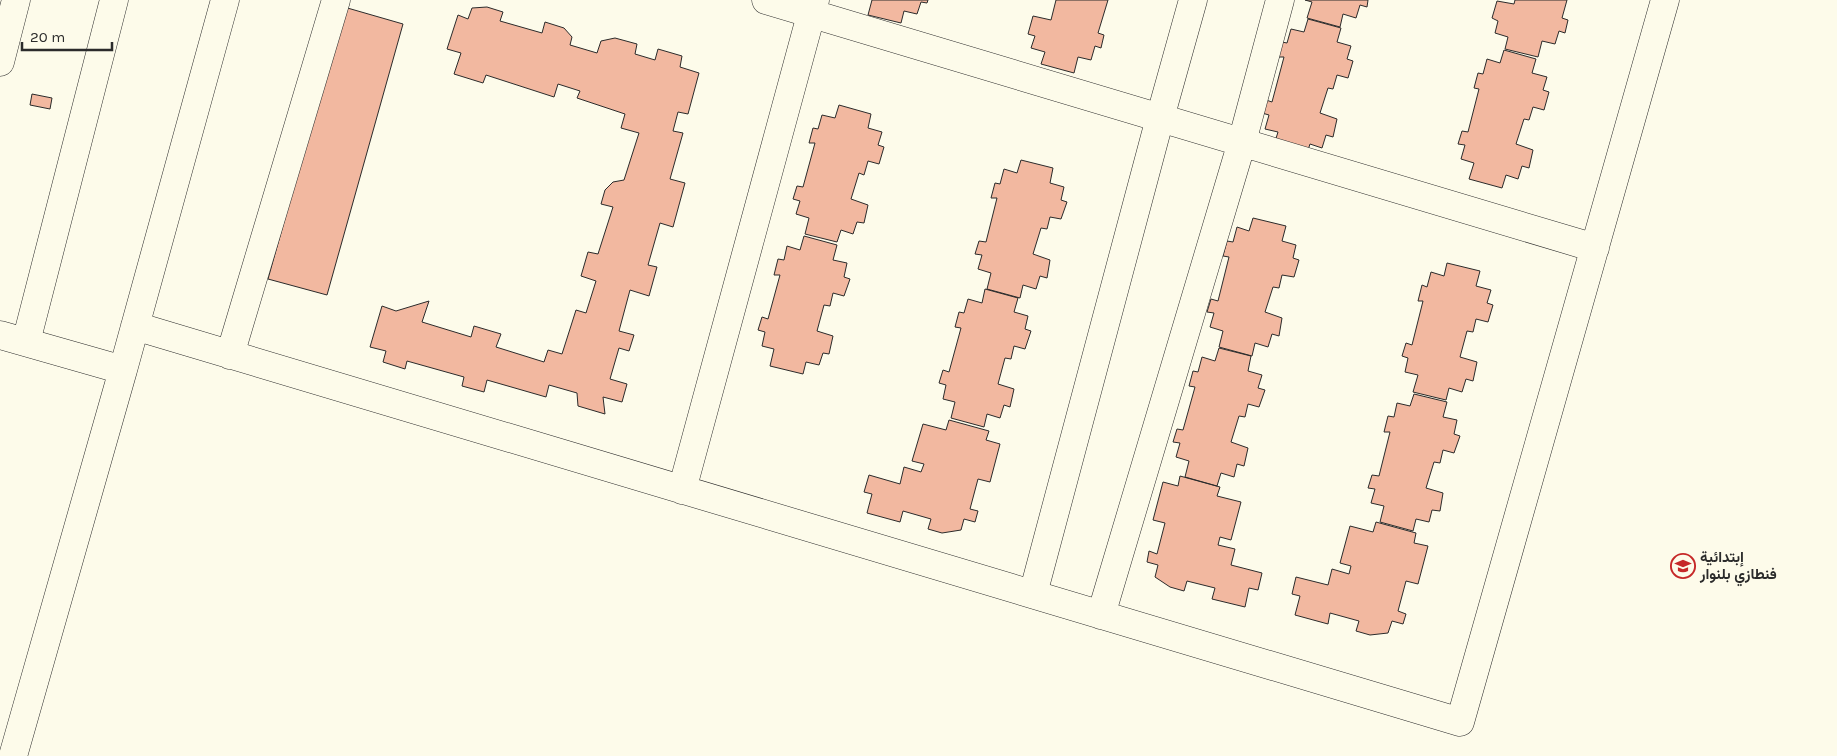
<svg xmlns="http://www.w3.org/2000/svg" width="1837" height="756" font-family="Karla,Vazirmatn,sans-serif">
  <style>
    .building { fill: #f2b8a0; stroke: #2b2b2b }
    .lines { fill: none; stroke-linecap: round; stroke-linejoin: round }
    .street-casing { stroke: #2b2b2b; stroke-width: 29 }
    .street { stroke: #fdfbea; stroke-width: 28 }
    .labels { text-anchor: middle; stroke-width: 4; stroke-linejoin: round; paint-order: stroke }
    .poi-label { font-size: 15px; font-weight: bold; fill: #2b2b2b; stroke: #fdfbea; text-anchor: start }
  </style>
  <rect width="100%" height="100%" fill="#fdfbea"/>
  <!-- building -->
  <path class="building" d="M872 0H928L927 3 921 2 917 14 904 11 901 23 868 15Z
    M1056 0H1108L1098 33 1104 35 1101 48 1095 46 1091 60 1078 57 1074 73 1041 64 1045 52 1031 48 1035 36 1028 34 1033 16 1051 20Z
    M1305 0H1368L1367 7 1360 5 1356 18 1343 14 1340 27 1307 18 1312 2Z
    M1515 0H1567L1562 18 1568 20 1565 33 1559 31 1555 44 1542 41 1538 57 1505 49 1508 37 1495 33 1498 21 1492 18 1497 1 1514 4Z
    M344 7 403 24 327 295 268 279Z
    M487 7 503 12 500 21 542 33 545 22 564 28 572 37 570 45 597 53 601 41 615 38 637 44 635 54 655 60 658 49 682 56 680 67 699 73 688 114 678 112 673 131 683 133 670 179 685 183 673 227 660 223 648 265 657 267 649 296 630 290 619 331 634 335 629 351 619 348 610 379 627 384 622 402 603 397 605 414 578 406 577 393 549 385 546 397 487 380 484 392 462 386 464 377 407 361 405 369 383 362 386 351 370 347 382 306 396 311 429 301 422 322 471 337 474 326 501 334 496 347 544 362 548 350 562 354 576 310 586 313 596 281 581 276 588 252 598 254 613 207 601 204 605 190 613 182 624 180 639 133 621 128 625 114 577 98 580 91 558 84 554 97 486 75 483 83 454 74 461 53 447 49 458 15 468 19 472 8Z
    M1308 19 1341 28 1337 42 1351 46 1347 59 1353 61 1348 78 1337 75 1333 89 1328 88 1320 113 1337 119 1333 137 1326 135 1322 148 1310 144 1306 156 1273 148 1278 132 1265 129 1269 115 1262 113 1266 100 1272 102 1284 57H1278L1282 42 1287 43 1291 29 1304 32Z
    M1504 50 1536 59 1532 73 1547 77 1543 90 1549 92 1544 110 1533 107 1529 120 1524 119 1516 144 1533 150 1529 168 1522 166 1518 179 1506 175 1502 188 1469 179 1474 163 1461 159 1465 145 1458 144 1462 131 1468 132 1479 89 1474 88 1478 73 1483 74 1487 59 1500 63Z
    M32 94 52 98 50 109 30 105Z
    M839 105 871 114 868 128 882 132 878 145 884 147 879 164 868 161 864 175 859 173 851 199 868 205 864 223 857 222 853 234 841 230 837 242 805 234 809 218 796 214 800 201 793 199 797 186 803 187 815 143H809L813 128 818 129 822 115 835 118Z
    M1021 160 1053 168 1050 183 1064 187 1061 200 1067 202 1061 219 1050 217 1047 229 1041 228 1033 254 1050 260 1047 278 1040 276 1036 289 1023 285 1020 298 987 289 991 273 978 269 982 255 975 254 979 241 986 242 997 198H991L995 183 1000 184 1004 169 1017 173Z
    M1253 218 1286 226 1282 241 1296 245 1293 258 1299 260 1294 277 1282 275 1279 288 1273 287 1265 312 1282 318 1279 336 1272 334 1268 347 1255 343 1252 356 1219 347 1223 331 1210 327 1214 313 1207 312 1211 299 1218 301 1229 257 1223 256 1227 241 1233 242 1237 227 1249 231Z
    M804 236 837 245 833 260 847 263 844 277 850 279 844 296 833 293 830 306 824 305 817 331 833 336 829 354 823 353 819 365 806 362 803 374 770 366 774 349 762 346 765 332 758 330 762 317 768 319 780 275H774L778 259 784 260 787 246 800 250Z
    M1447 263 1480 271 1476 286 1491 290 1487 303 1493 305 1488 322 1476 319 1473 332 1467 331 1460 357 1477 362 1473 381 1466 379 1462 392 1449 388 1446 400 1413 392 1418 375 1405 372 1408 358 1402 356 1406 343 1412 345 1423 301H1418L1422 285 1427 287 1431 272 1444 276Z
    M985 289 1018 298 1014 312 1028 316 1025 329 1031 331 1025 349 1014 346 1011 359 1005 358 998 384 1014 389 1010 407 1004 405 1000 418 987 414 984 427 951 418 955 402 943 399 946 385 939 383 943 370 949 372 961 328 955 327 959 312 964 313 968 299 982 303Z
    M1219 348 1251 356 1248 371 1262 375 1258 388 1265 390 1259 407 1248 404 1245 417 1239 416 1231 442 1248 448 1244 466 1237 464 1234 477 1221 473 1217 486 1185 477 1189 461 1176 457 1180 443 1173 442 1177 429 1183 430 1195 387 1189 386 1193 371 1198 372 1202 357 1215 361Z
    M1414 394 1447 402 1443 417 1457 420 1454 434 1460 436 1454 453 1443 450 1440 463 1434 462 1426 488 1443 493 1440 511 1432 510 1429 522 1416 519 1413 531 1380 522 1384 506 1371 503 1375 489 1368 488 1372 475 1379 476 1390 432H1384L1388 416 1394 417 1397 403 1410 406Z
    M949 420 989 431 986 440 1000 444 990 482 978 479 970 509 978 511 975 522 964 519 961 530 942 533 928 529 931 519 903 511 900 522 867 513 872 494 864 492 869 475 900 484 904 467 921 472 924 464 912 461 923 424 946 430Z
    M1180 476 1220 487 1217 496 1241 502 1231 540 1220 537 1218 545 1235 549 1231 565 1262 573 1258 590 1249 588 1245 607 1212 599 1215 588 1187 581 1184 591 1170 587 1155 577 1158 565 1147 562 1149 551 1157 554 1165 523 1153 520 1163 482 1178 486Z
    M1376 522 1416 533 1414 543 1428 546 1418 584 1406 581 1398 611 1406 614 1403 624 1392 621 1388 633 1370 635 1356 631 1359 621 1330 613 1328 624 1295 615 1300 596 1292 594 1296 577 1328 585 1332 569 1349 574 1351 566 1340 563 1350 526 1373 532Z"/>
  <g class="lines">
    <defs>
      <path id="street" d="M766 0 1595 248
        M0 62 16 0
        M135 326 1460 722 1665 0
        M0 335 123 370 225 0
        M26 342 114 0
        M230 355 336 0
        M682 490 815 0
        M1033 594 1160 118 1193 0
        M1101 615 1242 142 1280 0
        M13 756 123 370"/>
    </defs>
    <!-- street casing -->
    <use href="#street" class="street-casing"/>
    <!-- street -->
    <use href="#street" class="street"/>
  </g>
  <!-- icons -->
  <defs>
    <symbol id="school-ring" viewBox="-11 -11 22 22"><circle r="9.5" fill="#fdfbea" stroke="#c62828" stroke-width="1.5"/><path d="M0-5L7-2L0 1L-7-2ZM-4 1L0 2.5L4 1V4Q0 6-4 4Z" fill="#c62828"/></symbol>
  </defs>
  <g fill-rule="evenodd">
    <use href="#school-ring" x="1669" y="552" width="28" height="28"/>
  </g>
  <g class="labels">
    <!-- poi labels -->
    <g class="poi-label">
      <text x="1700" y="562">إبتدائية<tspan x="1700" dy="17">فنطازي بلنوار</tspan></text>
    </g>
  </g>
  <!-- scale -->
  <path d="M22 42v8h90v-8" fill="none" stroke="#2b2b2b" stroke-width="2.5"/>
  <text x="30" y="42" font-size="15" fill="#2b2b2b" stroke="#fdfbea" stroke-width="4" paint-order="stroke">20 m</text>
</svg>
